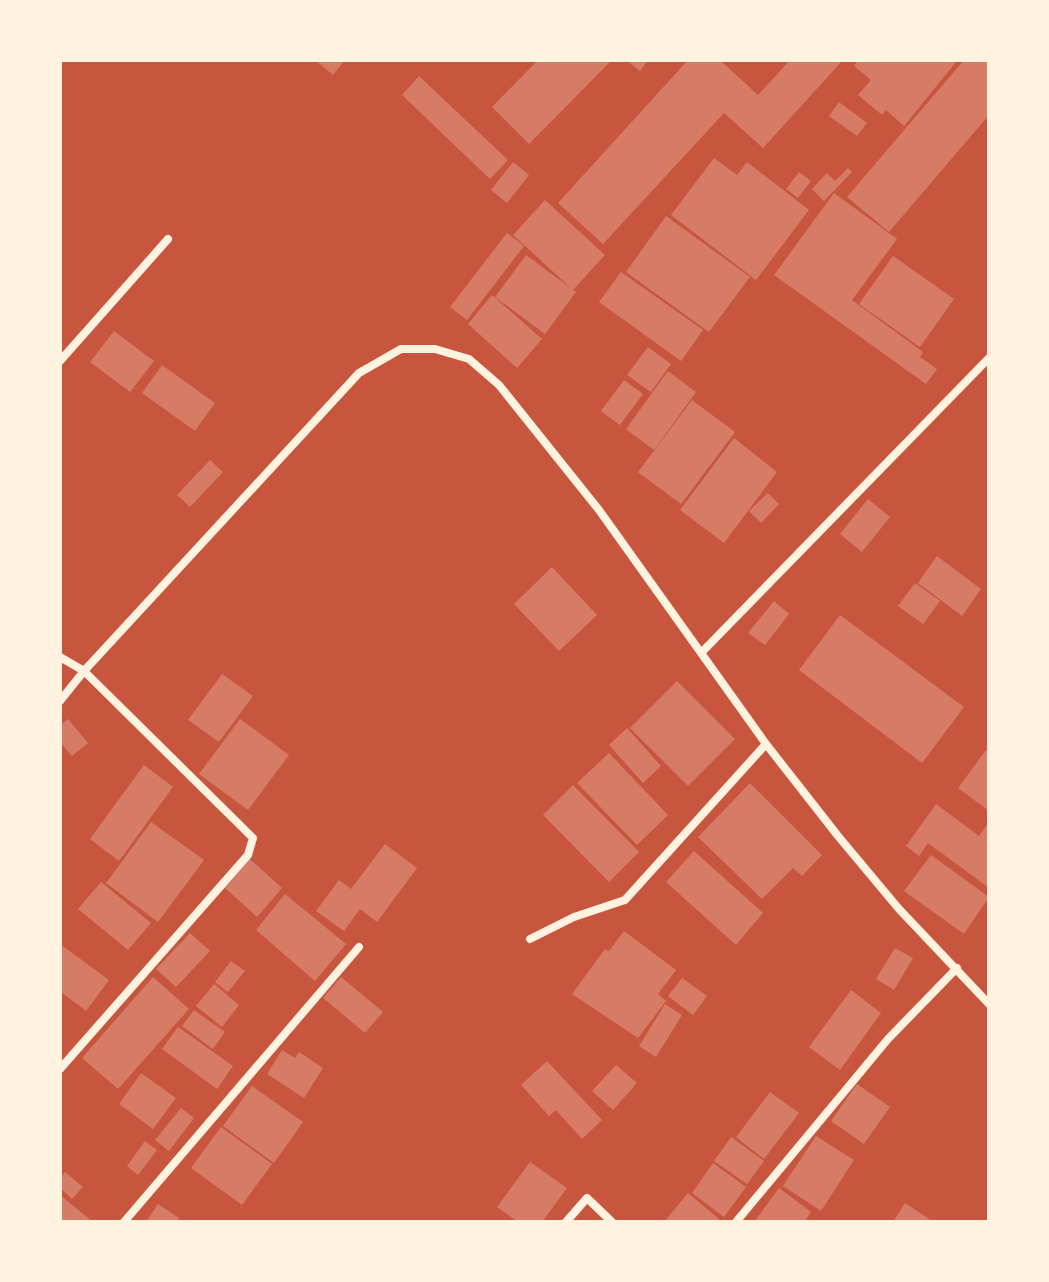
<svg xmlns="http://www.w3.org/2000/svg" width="1049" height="1282" font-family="Merriweather,serif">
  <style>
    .building { fill: #d67c66 }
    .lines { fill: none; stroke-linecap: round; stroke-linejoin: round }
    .minor { stroke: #fff3e0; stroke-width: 8 }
  </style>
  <rect width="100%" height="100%" fill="#c8553d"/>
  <!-- building -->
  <path class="building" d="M315 60H345L333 75Z
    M538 60 610 62 529 144 492 107Z
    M626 60H648L640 71Z
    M688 60H720L758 95 790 60H843L763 148 724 113 603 244 558 203Z
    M858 60H954L956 62 904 126 886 110 882 115 858 95 871 80 854 66Z
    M964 60H989V115L889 232 847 197Z
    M419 76 508 160 490 179 402 95Z
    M839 102 867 123 857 136 829 116Z
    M714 158 737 175 747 162 809 210 756 280 671 215Z
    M513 162 529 175 507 203 491 190Z
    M848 168 852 172 824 201 812 189 827 173 835 181Z
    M799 172 811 181 798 198 786 189Z
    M834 193 897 239 852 300 923 352 920 357 937 369 926 384 774 275Z
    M545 200 605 255 573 290 513 235Z
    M666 216 750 277 709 332 626 272Z
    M507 233 524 246 467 320 450 307Z
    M526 255 576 292 545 334 495 297Z
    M893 256 954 299 920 347 859 304Z
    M621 272 703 330 681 361 599 302Z
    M492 295 542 339 517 368 468 324Z
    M114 331 154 361 130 392 90 362Z
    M648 347 671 364 651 392 627 375Z
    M162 365 215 403 195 431 142 393Z
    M668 371 696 392 654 450 626 429Z
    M624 380 643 394 620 425 601 411Z
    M692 400 735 432 681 504 638 472Z
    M734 438 777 472 724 543 680 510Z
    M210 460 223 472 190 507 177 495Z
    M768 493 779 504 761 523 749 511Z
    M868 499 890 517 862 552 840 534Z
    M937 556 981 589 962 616 918 583Z
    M552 567 597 615 559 651 514 604Z
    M915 583 940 601 923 624 898 606Z
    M774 601 789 614 765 645 748 633Z
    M840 615 964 707 922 763 799 670Z
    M222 674 253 696 219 742 188 720Z
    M677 681 735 739 688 786 630 728Z
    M68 719 88 743 72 756 60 742V726Z
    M240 719 289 755 248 810 199 774Z
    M627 728 661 766 643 783 609 745Z
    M986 750 989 752V811L958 788Z
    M609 753 668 815 637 845 577 783Z
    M144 765 173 787 119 861 90 839Z
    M750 783 822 855 802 876 793 868 762 899 698 837Z
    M573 785 639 852 609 882 543 815Z
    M936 804 979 836 989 822V888L928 843 919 856 906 846Z
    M151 822 204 860 158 922 106 883Z
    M385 844 417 868 377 922 360 909 344 931 316 911 339 880 351 889Z
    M694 851 763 913 736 945 666 882Z
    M931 855 989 897 964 934 904 891Z
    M250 859 282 888 257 917 225 888Z
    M101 882 151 923 128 950 78 909Z
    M285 894 346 944 315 981 256 930Z
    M624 931 676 970 658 994 666 1001 638 1038 572 994 605 949 609 951Z
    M190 933 210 951 176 987 156 969Z
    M60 944 109 980 86 1011 60 991Z
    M895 948 913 958 894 990 876 979Z
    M231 961 245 971 228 992 215 982Z
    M153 977 189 1009 118 1089 82 1058Z
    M341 977 383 1012 365 1033 323 998Z
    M682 978 707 996 693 1015 668 996Z
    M214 984 239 1005 222 1027 196 1006Z
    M851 990 881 1013 840 1070 809 1047Z
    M665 1004 682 1015 656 1057 639 1046Z
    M194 1010 225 1032 213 1049 182 1026Z
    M178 1027 233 1066 217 1089 162 1049Z
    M282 1050 295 1058 299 1052 323 1068 304 1098 267 1074Z
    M547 1061 602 1120 582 1139 556 1110 549 1116 521 1085Z
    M616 1065 637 1083 613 1110 592 1091Z
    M141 1073 176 1098 153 1129 119 1104Z
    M857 1084 890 1107 864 1144 831 1121Z
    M252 1086 303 1122 274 1163 223 1126Z
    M770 1092 799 1113 764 1159 736 1137Z
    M181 1108 194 1118 169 1151 155 1140Z
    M221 1127 272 1164 242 1205 191 1168Z
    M816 1136 854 1160 821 1211 783 1186Z
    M731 1137 764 1161 747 1184 714 1161Z
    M145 1141 157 1150 138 1175 127 1166Z
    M530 1162 567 1188 542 1222H518L497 1207Z
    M713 1163 746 1187 724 1217 692 1193Z
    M65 1172 83 1187 72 1199 60 1188V1179Z
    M779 1188 811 1212 804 1222H754Z
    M688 1193 720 1220 718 1222H664Z
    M60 1195 93 1222H60Z
    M905 1203 934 1222H893Z
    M158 1204 179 1218 176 1222H146Z"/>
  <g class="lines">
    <!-- minor -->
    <path class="minor" d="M60 361 168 239
      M702 652 989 358
      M60 657 84 671 359 373 401 349H435L469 359 499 385 599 510 766 744 838 836 899 909 989 1004
      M60 701 84 671 253 838 248 855 60 1069
      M530 939 574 917 625 900 766 744
      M124 1222 359 947
      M566 1222 587 1198 612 1222
      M736 1222 888 1039 957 968"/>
  </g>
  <!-- border -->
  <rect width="1049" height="1282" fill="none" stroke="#fff3e0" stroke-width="124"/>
</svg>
